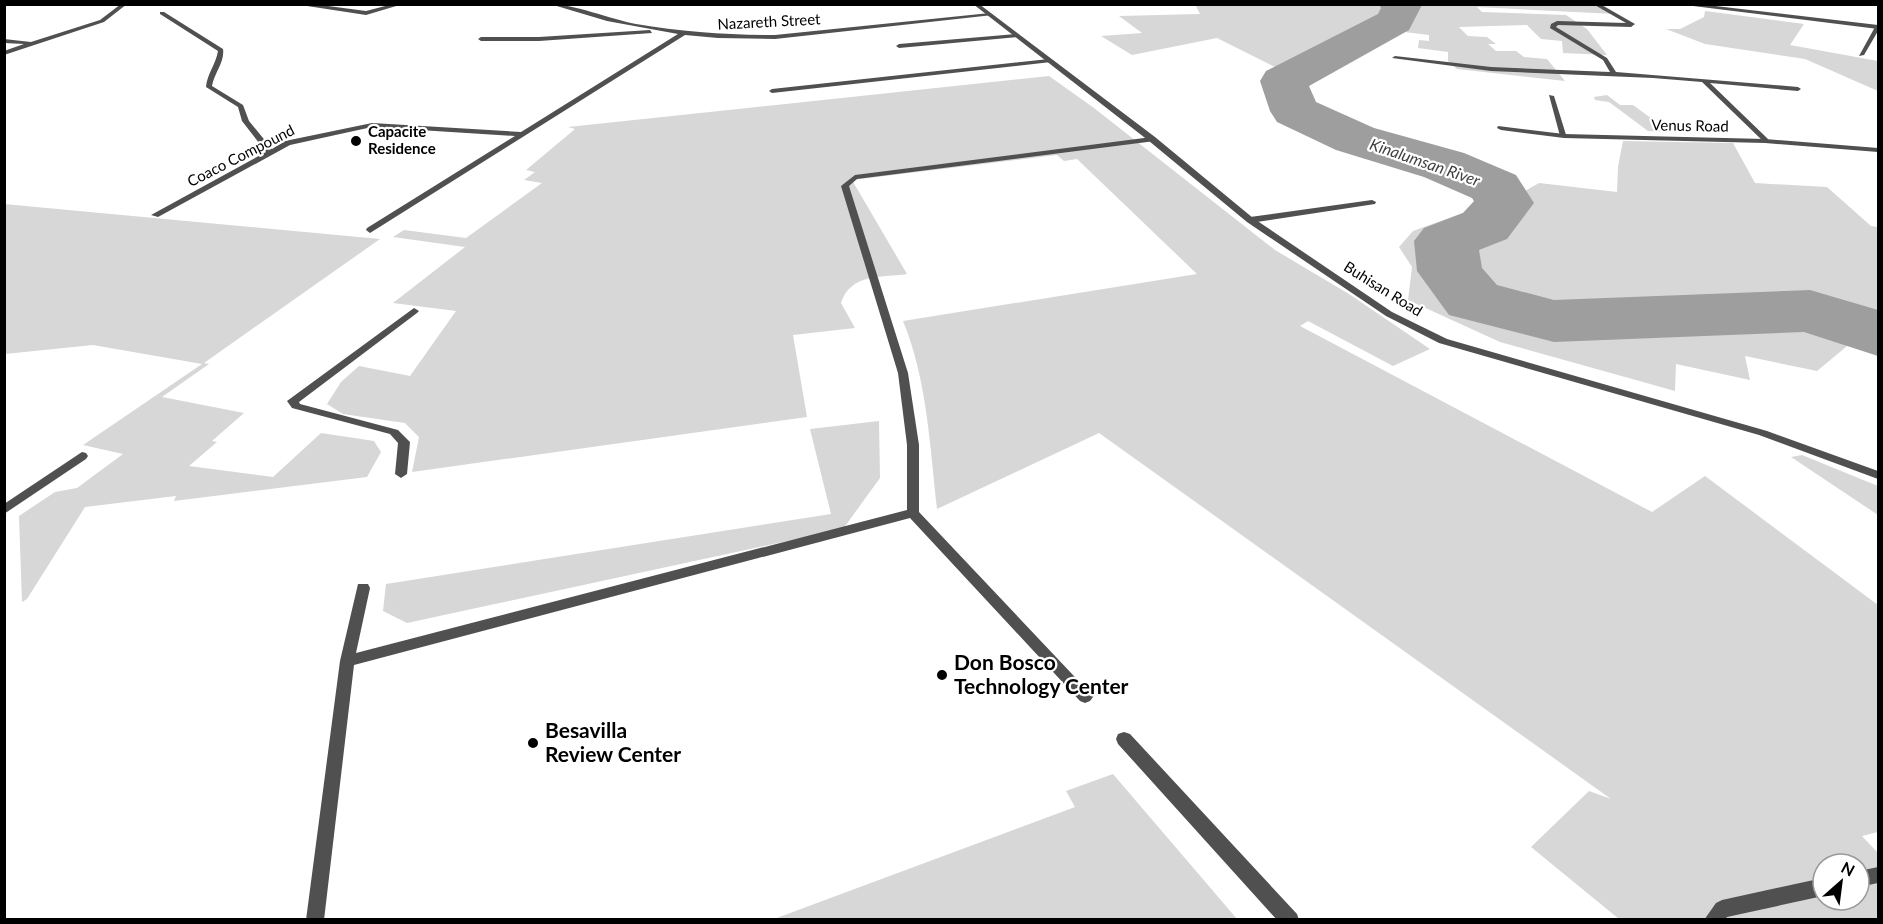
<svg xmlns="http://www.w3.org/2000/svg" width="1883" height="924" font-family="Lato,sans-serif">
  <style>
    .green { fill: #d7d7d7; fill-rule: evenodd }
    .lines { fill: none; stroke-linecap: round; stroke-linejoin: round }
    .river { fill: #9e9e9e; fill-rule: evenodd }
    .service { fill: #505050; fill-rule: evenodd }
    .minor { fill: #505050; fill-rule: evenodd }
    .tertiary { fill: #505050; fill-rule: evenodd }
    .poi-dot { fill: #000; stroke: #fff; stroke-width: 2 }
    .labels { text-anchor: middle; stroke-width: 4.5; stroke-linejoin: round; paint-order: stroke }
    .far-street-label { font-size: 15px; fill: #000; stroke: #fff }
    .far-poi-label { font-size: 15px; font-weight: bold; fill: #000; stroke: #fff; text-anchor: start }
    .far-water-label { font-size: 16px; font-style: italic; fill: #3f3f3f; stroke: #fff }
    .near-poi-label { font-size: 21px; font-weight: bold; fill: #000; stroke: #fff; text-anchor: start }
  </style>
  <rect width="100%" height="100%" fill="#fff"/>
  <!-- green -->
  <path class="green" d="M1195 4H1595L1615 14 1477 7 1482 12 1566 15 1587 29 1607 55 1563 53 1562 41 1541 39 1527 25 1459 27 1468 36 1487 37 1496 44H1488L1496 51H1516L1524 57 1547 59 1565 81 1457 69 1448 61V52L1418 48 1419 40 1429 41V35L1396 31 1389 34 1382 33 1383 27 1293 76 1217 38 1132 55 1101 36 1142 33 1119 16 1200 14Z
    M1705 11 1804 24 1790 45 1878 61V91L1805 59 1705 44 1666 29H1680L1704 17Z
    M1049 76 1094 108 1275 250 1349 294 1430 349 1393 366 1308 321 1300 326 1652 512 1705 476 1878 605V832L1862 836 1878 853V919H1619L1531 847 1589 791 1611 799 1099 433 937 509C930 447 927 379 903 321L1197 274 1077 159 1064 161 1057 155 852 180 907 274C880 278 851 273 841 303L855 328 793 335 807 417 412 472 419 437 405 423 343 414 327 404 341 382 359 366 410 376 456 311 393 303 465 247 393 237 404 230 466 238 542 183 524 180 535 172 526 170 575 129 568 127ZM1823 864H1859V900H1823Z
    M1607 95 1620 105H1633L1670 132 1648 131 1609 102 1595 100 1594 97Z
    M1623 141 1733 143 1755 183 1827 187 1871 226 1878 227V344L1858 337 1817 371 1745 356 1750 380 1676 364 1675 391 1500 342 1408 300 1412 267 1399 247 1413 231 1482 206 1504 203 1539 183 1617 192 1618 167Z
    M4 204 380 239 204 363 209 364 162 397 244 413 212 441 217 442 189 466 273 477 321 433 374 441 381 452 367 477 174 501 176 496 85 507 27 599 22 602 19 516 55 492 77 488 123 454 83 445 202 364 93 345 5 354Z
    M879 421 880 478 843 529 407 623 383 611 386 584 831 514 810 429Z
    M1802 455 1878 486V515L1791 457Z
    M1113 774 1237 919H774L1075 807 1066 791Z"/>
  <g class="lines">
    <!-- river -->
    <path class="river" d="M1379 4 1422 5 1409 30 1309 86 1316 102 1374 128 1464 153 1516 175 1534 203 1507 239 1479 250 1482 268 1497 285 1554 300 1810 290 1878 310V356L1804 332 1554 342 1449 315 1417 271 1414 241 1424 228 1463 213 1474 201 1472 198 1424 177 1336 150 1277 122 1270 111 1260 81 1266 71 1378 14 1381 8Z"/>
    <!-- service -->
    <path class="service" d="M1593 4H1600L1635 24 1631 27 1558 25 1556 27 1607 58 1616 72 1798 87 1801 89 1798 91 1710 83 1768 139 1769 141 1765 143 1702 82 1653 78 1491 71 1392 58 1395 56 1491 67 1610 72 1603 60 1550 28 1551 24 1557 21 1626 23Z
      M1878 25V31L1864 55 1859 56 1875 27Z
      M1016 34 1018 37 899 48 896 46 899 44Z
      M1549 95 1554 96 1567 138 1560 136Z
      M1152 137H1155V141L857 179 849 186 908 373 919 445V512L1090 693 1093 697 1090 701 1085 703 1080 701 910 518 354 665 324 920H306L340 661 358 584H368L370 588 356 653 907 510V445L898 373 841 186 855 175Z
      M1372 200 1376 202 1375 204 1250 223 1246 220 1250 217Z
      M414 308 419 311 417 313 299 402 300 404 398 430 410 442 407 474 401 478 395 474 398 443 390 434 292 408 287 401Z
      M1124 732 1130 734 1297 914 1299 920H1277L1118 744 1116 739 1118 734Z
      M1878 867V883L1859 887V871Z
      M1823 878V896L1727 917 1725 920H1704L1716 903 1722 900Z"/>
    <!-- minor -->
    <path class="minor" d="M121 4H127L104 22 4 55V51L24 44 4 43V39L31 42 100 20Z
      M294 4H313L366 11 393 4H403L366 15Z
      M550 4C574 4 610 19 636 24 682 32 728 35 775 35L990 13 993 15 775 39 718 38 685 35 370 233 366 230 367 228 515 136 372 127 290 145 158 217 151 215 266 152 242 121 238 107 206 87C207 74 216 64 218 51L160 14V12H164L223 49C225 62 214 73 212 86L243 105 249 121 272 149 285 141 372 123 521 132 678 34 607 21Z
      M1677 4H1698L1878 25V29Z
      M650 30 652 33 539 41H481L478 39 481 37H539Z
      M1049 59 1052 61 1051 62 772 93 769 91 772 89Z
      M1498 126 1564 134 1765 139 1878 148V152L1765 143 1564 138 1501 130 1497 128Z
      M82 452 86 453 88 456 86 459 4 514V504Z"/>
    <!-- tertiary -->
    <path class="tertiary" d="M973 4H979L1155 137 1253 218 1392 312 1447 339 1767 431 1878 471V479L1759 435 1439 343 1386 316 1247 222 1149 141Z"/>
  </g>
  <!-- markers -->
  <g class="poi-dot">
    <circle cx="356" cy="141" r="6"/>
    <circle cx="942" cy="675" r="6"/>
    <circle cx="533" cy="743" r="6"/>
  </g>
  <g class="labels">
    <!-- far-street labels -->
    <g class="far-street-label">
      <text transform="translate(769 22) rotate(-3)" y="5">Nazareth Street</text>
      <text transform="translate(1690 126) rotate(1)" y="5">Venus Road</text>
      <text transform="translate(241 156) rotate(-27)" y="5">Coaco Compound</text>
      <text transform="translate(1383 289) rotate(32)" y="5">Buhisan Road</text>
    </g>
    <!-- far-poi labels -->
    <g class="far-poi-label">
      <text x="368" y="137">Capacite<tspan x="368" dy="17">Residence</tspan></text>
    </g>
    <!-- far-water labels -->
    <g class="far-water-label">
      <text transform="translate(1425 162) rotate(19)" y="6">Kinalumsan River</text>
    </g>
    <!-- near-poi labels -->
    <g class="near-poi-label">
      <text x="954" y="670">Don Bosco<tspan x="954" dy="24">Technology Center</tspan></text>
      <text x="545" y="738">Besavilla<tspan x="545" dy="24">Review Center</tspan></text>
    </g>
  </g>
  <!-- border -->
  <rect width="1883" height="924" fill="none" stroke="#000000" stroke-width="12"/>
  <!-- north arrow -->
  <g transform="translate(1841 882) rotate(28)"><circle r="28" fill="#ffffff" stroke="#999999" stroke-width="1.5"/>
  <path d="M0-4.5L10 22L0 15L-10 22Z" fill="#000000"/>
  <text y="-9" font-size="16" font-weight="bold" text-anchor="middle" fill="#000000">N</text>
  </g>
</svg>
